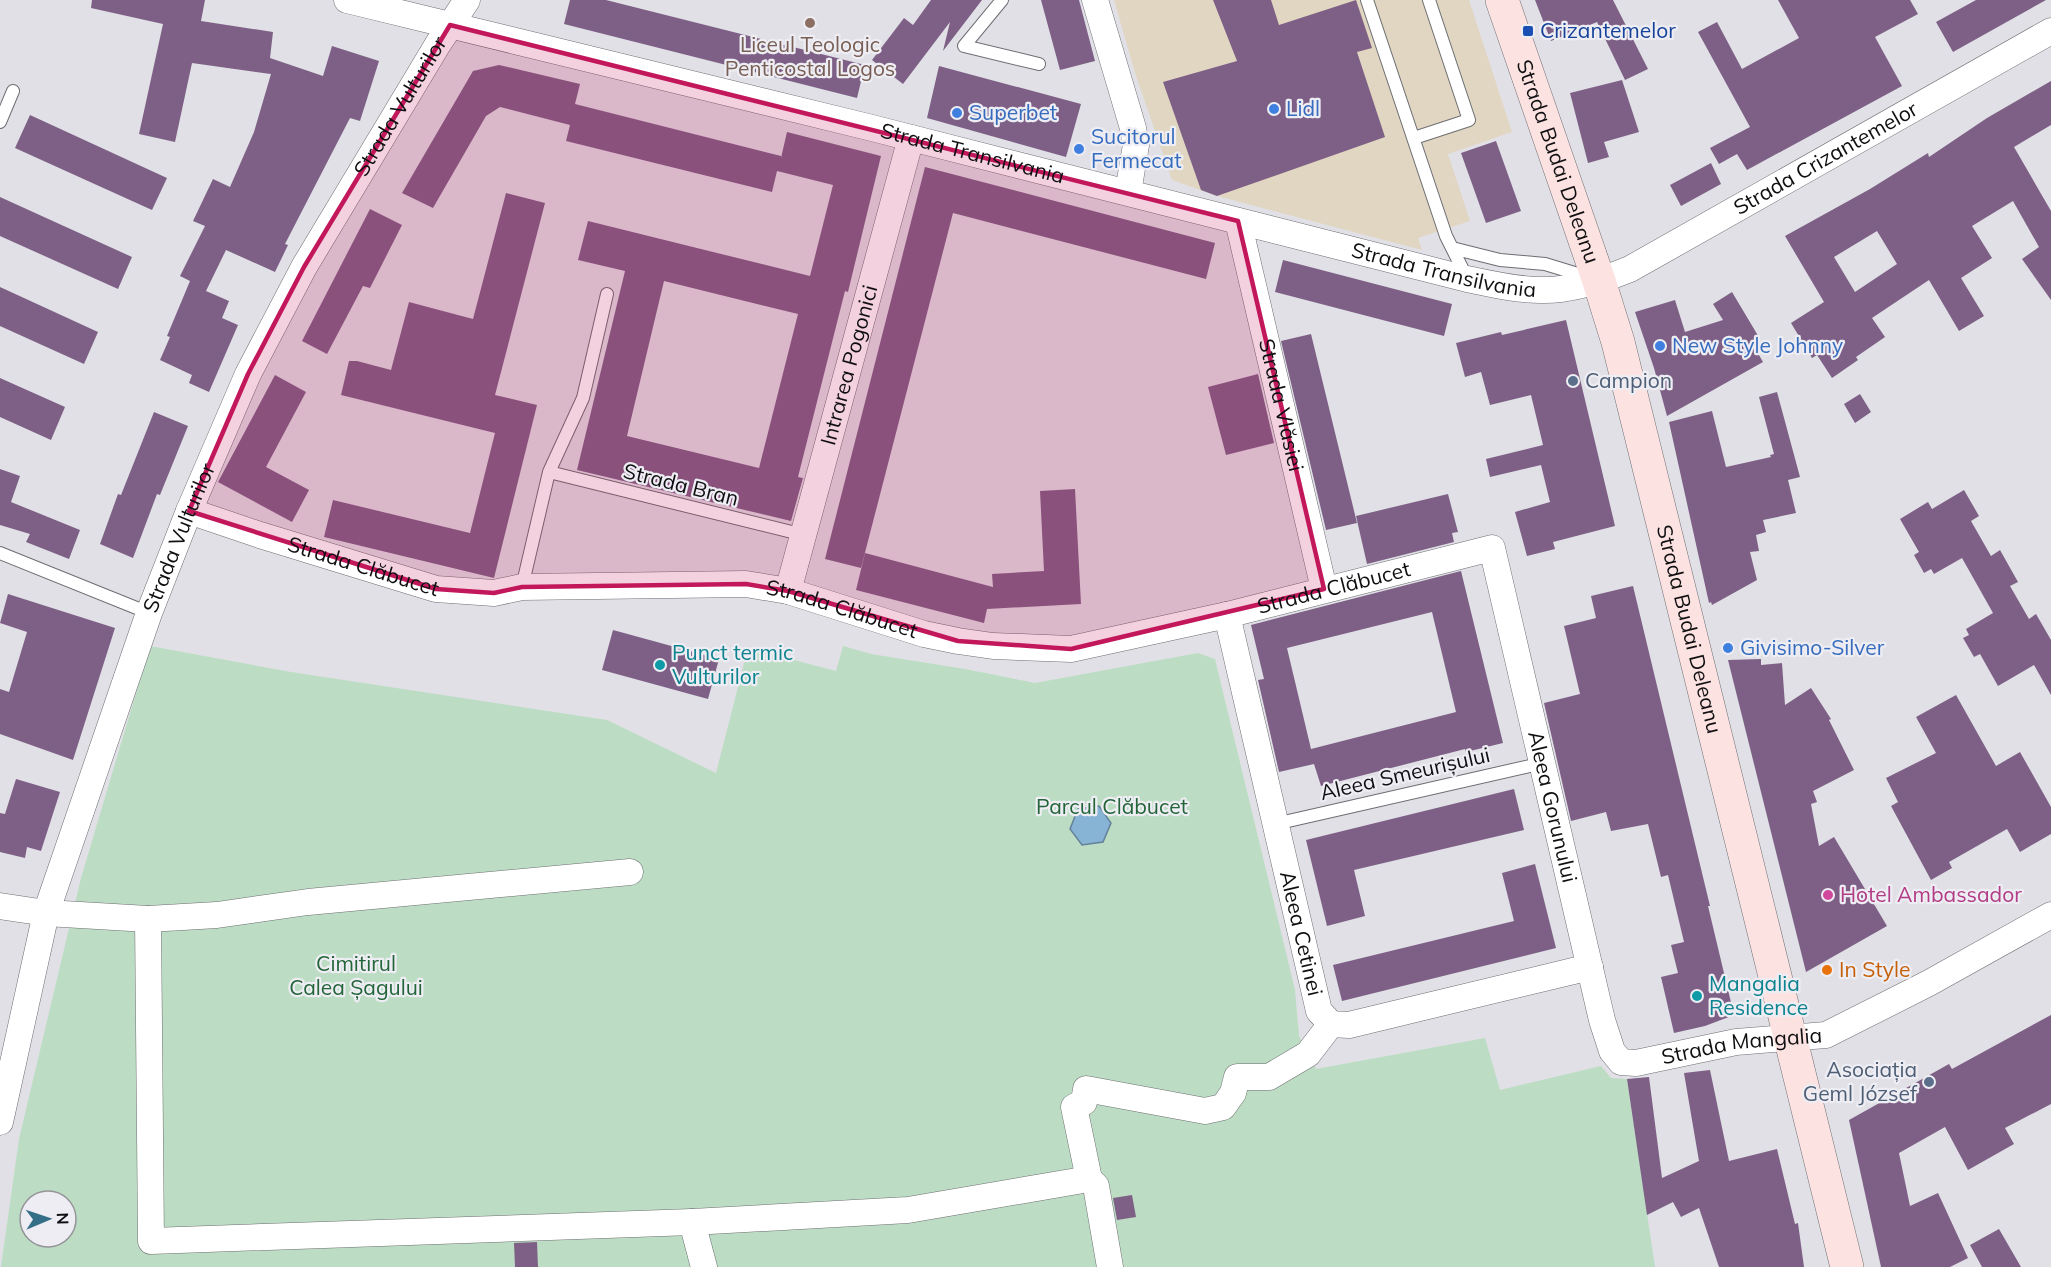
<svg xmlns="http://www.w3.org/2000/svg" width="2051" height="1267" font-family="Mulish,sans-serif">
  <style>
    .commercial { fill: #e1d6c1 }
    .green { fill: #bcddc3; fill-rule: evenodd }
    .water { fill: #87b3d4; stroke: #63829a; stroke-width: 1.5 }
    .building { fill: #7e6086; fill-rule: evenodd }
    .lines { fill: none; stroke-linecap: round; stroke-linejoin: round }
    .lane-casing { stroke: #6d6e73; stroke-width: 14 }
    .street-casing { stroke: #6d6e73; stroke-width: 27 }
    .secondary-casing { stroke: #6d6e73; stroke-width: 34 }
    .lane { stroke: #fff; stroke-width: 12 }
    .street { stroke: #fff; stroke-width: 26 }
    .secondary { stroke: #fce2e1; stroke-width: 33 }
    .marked { fill: #c2185b; fill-opacity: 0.2; stroke: #c2185b; stroke-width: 4.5; stroke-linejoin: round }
    .education-dot { fill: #8d6e63; stroke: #ededf3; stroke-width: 2 }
    .transit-dot { fill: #1a4fb4; stroke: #ededf3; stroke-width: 2 }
    .shop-dot { fill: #3f7fe0; stroke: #ededf3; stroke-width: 2 }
    .service-dot { fill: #5c6f8a; stroke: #ededf3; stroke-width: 2 }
    .culture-dot { fill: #0f9aa8; stroke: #ededf3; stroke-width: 2 }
    .hotel-dot { fill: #d1479c; stroke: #ededf3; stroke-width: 2 }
    .food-dot { fill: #e8710a; stroke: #ededf3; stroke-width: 2 }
    .labels { text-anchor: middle; stroke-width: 4.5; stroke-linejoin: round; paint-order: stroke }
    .transit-label { font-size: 21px; fill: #164399; stroke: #ededf3; text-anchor: start }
    .education-label { font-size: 21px; fill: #785e54; stroke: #ededf3 }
    .street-label { font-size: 21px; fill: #0f0f11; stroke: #ededf3 }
    .shop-label { font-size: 21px; fill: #366cbe; stroke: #ededf3; text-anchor: start }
    .service-label { font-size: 21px; fill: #4e5e75; stroke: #ededf3; text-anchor: start }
    .culture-label { font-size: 21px; fill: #0d838f; stroke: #ededf3; text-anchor: start }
    .park-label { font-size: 21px; fill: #236539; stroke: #ededf3 }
    .hotel-label { font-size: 21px; fill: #b23c85; stroke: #ededf3; text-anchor: start }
    .food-label { font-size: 21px; fill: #c56008; stroke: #ededf3; text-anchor: start }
  </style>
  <rect width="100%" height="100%" fill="#e0e0e6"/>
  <!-- commercial -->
  <path class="commercial" d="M1114 0H1469L1512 132 1448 154 1470 221 1418 238 1422 250 1217 196 1172 180 1135 73Z"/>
  <!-- green -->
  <path class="green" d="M150 646 291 672 607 720 716 773 748 648 836 671 843 646 871 654 965 669 1035 683 1198 653 1215 659 1295 990 1299 1036 1316 1069 1485 1038 1500 1090 1601 1066 1611 1078 1627 1079 1655 1267H1L19 1139 81 878ZM30 1201H66V1237H30Z"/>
  <!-- water -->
  <path class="water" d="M1099 806 1111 823 1103 842 1082 845 1070 829 1078 809Z"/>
  <!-- building -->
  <path class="building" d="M92 0H205L201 21 273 32 270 58 323 76 332 46 379 61 360 121 350 118 285 244 288 245 275 272 226 250 206 291 229 301 222 318 238 325 209 392 189 383 192 375 160 360 170 337 167 336 190 281 180 276 205 226 193 221 213 179 230 187 254 132 271 74 192 63 175 142 139 134 163 24 91 8Z
    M570 0H606L865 65 857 98 564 24Z
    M931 0H982L943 51 950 22 903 84 872 60 904 18 913 25Z
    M1041 0H1079L1095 61 1060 70Z
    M1213 0H1271L1279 25 1356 0 1372 48 1357 52 1385 137 1217 196 1201 190 1163 82 1237 61Z
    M1535 0H1613L1648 69 1625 80 1597 22 1551 41Z
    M1778 0H1910L1918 14 1875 37 1902 86 1747 170 1737 154 1719 164 1710 148 1750 127 1698 32 1717 22 1742 69 1799 38Z
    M1976 0H2046L1953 52 1936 22Z
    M499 65 580 84 575 104 781 156V158L787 132 881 156 848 292 845 291 798 477 803 478 791 521 577 470 625 271 578 260 588 221 810 276 833 185 777 171 772 192 566 141 570 125 500 107 486 116 433 208 402 193 473 71ZM664 281 798 314 759 468 627 436Z
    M939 66 1081 104 1066 157 927 118Z
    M1622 80 1639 132 1604 142 1609 157 1588 163 1570 93Z
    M2051 81V125L2014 147 2051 211V300L2022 259 2039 247 2013 201 1972 226 1992 258 1961 278 1984 316 1959 331 1929 280 1872 318 1885 337 1856 357 1858 360 1832 378 1817 355 1812 358 1791 323 1824 302 1785 236 1870 189 1928 153 1929 157 1987 118ZM1877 231 1897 264 1855 292 1834 257Z
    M30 115 167 178 152 210 15 148Z
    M1496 141 1521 211 1486 223 1461 153Z
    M1711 163 1721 184 1681 206 1670 185Z
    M925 167 1215 243 1206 279 953 213 861 568 825 559Z
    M506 193 545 203 495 395 537 405 494 578 324 537 333 500 470 533 495 433 341 395 349 361H357L391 370 409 302 473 319Z
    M0 197 132 257 118 289 0 236Z
    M370 209 402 225 370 288 363 286 327 354 302 341Z
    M1283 260 1452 304 1444 336 1275 292Z
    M0 287 98 332 84 364 0 326Z
    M1732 292 1760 339 1752 343 1763 362 1667 416 1654 368 1635 312 1675 300 1685 332 1723 320 1713 304Z
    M1566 320 1615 526 1553 542 1555 549 1527 556 1515 512 1550 502 1541 465 1490 477 1486 459 1543 445 1531 395 1490 405 1481 372 1465 377 1456 343 1501 332 1502 335Z
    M1311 334 1357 523 1326 530 1281 341Z
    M1258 374 1274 443 1226 455 1208 387Z
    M275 375 306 392 266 467 309 490 292 522 218 482Z
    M0 378 65 407 51 440 0 417Z
    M1777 392 1800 477 1788 480 1796 513 1763 520 1766 532 1756 535 1759 551 1750 552 1757 580 1712 605 1711 602 1709 603 1669 422 1712 411 1726 467 1771 457 1770 455 1774 454 1759 397Z
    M1860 394 1871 412 1855 423 1844 404Z
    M154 412 188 426 160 495 157 494 133 558 100 544 118 494 121 495Z
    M0 469 20 476 11 502 80 530 69 559 26 542 30 534 0 525Z
    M1075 489 1081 604 987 609 984 623 856 590 865 553 993 587 992 574 1044 571 1040 491Z
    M1964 490 1979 516 1971 521 1991 556 2000 550 2018 582 2010 586 2029 619 2036 614 2051 640V695L2034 665 1998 686 1980 654 1974 657 1963 638 1969 635 1966 629 1993 613 1962 558 1934 574 1931 569 1924 573 1914 555 1919 552 1900 519 1928 502 1932 509Z
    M1448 494 1458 532 1452 533 1454 542 1367 564 1356 516Z
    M1461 571 1503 743 1466 752 1465 749 1321 786 1314 764 1279 772 1258 680 1264 679 1251 625ZM1432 612 1456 712 1311 749 1287 648Z
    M1633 586 1710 906H1708L1734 1015 1705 1026 1674 1033 1661 977 1678 973 1671 945 1684 942 1668 875 1661 877 1648 824 1611 831 1606 812 1571 821 1544 703 1580 694 1564 626 1596 618 1591 596Z
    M8 594 115 628 73 760 0 734V689L9 692 27 632 0 623Z
    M613 630 719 659 708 699 602 670Z
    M1761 659V665L1782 663 1785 705 1811 688 1831 719 1829 720 1854 770 1813 791 1817 802 1811 804 1819 846 1834 837 1887 926 1806 972 1728 660Z
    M1956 695 1996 766 2020 752 2051 807V834L2020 852 2007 829 1949 862 1952 868 1931 880 1891 806 1898 802 1886 778 1936 753 1916 717Z
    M16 779 60 792 41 851 27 847 25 858 0 852V813L5 814Z
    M1514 789 1524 830 1354 870 1365 916 1327 926 1306 840Z
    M1535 864 1556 948 1342 1001 1333 965 1514 921 1502 873Z
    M2051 1015V1104L2005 1128 2014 1144 1968 1170 1945 1127 1899 1153 1910 1206 1938 1193 1968 1258 1950 1267H1881L1849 1120 1949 1064 1952 1069Z
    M1710 1070 1729 1161 1777 1149 1795 1224 1798 1223 1804 1267H1719L1699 1208 1681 1217 1673 1202 1647 1215 1627 1079 1649 1077 1662 1178 1699 1161 1684 1073Z
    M1132 1195 1136 1217 1117 1220 1113 1198Z
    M1999 1229 2021 1267H1982L1970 1245Z
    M537 1242 538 1267H515L514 1243Z"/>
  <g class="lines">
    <defs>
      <path id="lane" d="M1002 0 964 46 1039 64
        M1367 0 1446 236 1467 278
        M0 122 13 91
        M1414 138 1469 120 1429 0
        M1452 248 1500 260 1545 264 1591 278
        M549 472 804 535
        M0 553 149 613
        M522 587 549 472 583 398 607 294
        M1275 824 1543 763"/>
      <g id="street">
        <path id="s1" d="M347 0 868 127 1467 279C1492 284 1516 290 1541 290 1571 291 1603 280 1630 269L2051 31"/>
        <path d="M1095 0 1133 128 1136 145 1128 192"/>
        <path id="s2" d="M1238 221 1324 589"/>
        <path id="s3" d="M189 511 260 535 436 589 494 593 522 587 746 584 788 591 924 634 958 641 993 646 1071 649 1227 615 1492 548 1602 1020 1612 1051 1621 1062 1636 1063 1736 1042 1826 1035 1929 983 2051 915"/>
        <path id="s4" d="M788 591 911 138"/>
        <path id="s5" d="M1227 615 1319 1011 1331 1024 1349 1025 1590 967"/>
        <path d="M0 906 46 913 148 919 217 915 308 902 630 872"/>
        <path d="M148 919 151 1241 692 1222 908 1210 1089 1179"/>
        <path id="s6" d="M0 1122 46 913 149 613 189 511 248 374 304 267 438 44 467 0"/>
        <path d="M692 1222 704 1267"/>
        <path d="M1110 1267 1096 1186 1089 1179 1074 1107 1084 1102 1086 1089 1205 1111 1223 1107 1233 1093 1237 1077H1269L1308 1054 1331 1024"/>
      </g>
      <g id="secondary">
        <path id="s7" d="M1502 0 1599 281 1618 342 1847 1267"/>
      </g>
    </defs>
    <!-- lane casing -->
    <use href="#lane" class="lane-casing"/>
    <!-- street casing -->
    <use href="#street" class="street-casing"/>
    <!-- secondary casing -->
    <use href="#secondary" class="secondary-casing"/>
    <!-- lane -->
    <use href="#lane" class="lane"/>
    <!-- street -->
    <use href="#street" class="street"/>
    <!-- secondary -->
    <use href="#secondary" class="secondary"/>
  </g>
  <!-- marked area -->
  <path class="marked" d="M450 25 1238 221 1324 589 1071 649 958 641 788 591 746 584 522 587 494 593 436 589 189 511 248 374 304 267Z"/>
  <!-- markers -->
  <circle class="education-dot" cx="810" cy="23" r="6"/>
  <rect class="transit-dot" x="1522" y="25" width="12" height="12" rx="3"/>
  <g class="shop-dot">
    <circle cx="1274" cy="109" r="6"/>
    <circle cx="957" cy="113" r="6"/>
    <circle cx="1079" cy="149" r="6"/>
    <circle cx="1660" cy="346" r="6"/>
    <circle cx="1728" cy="648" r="6"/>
  </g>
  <g class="service-dot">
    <circle cx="1573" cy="381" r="6"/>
    <circle cx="1929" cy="1082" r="6"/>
  </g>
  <g class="culture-dot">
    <circle cx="660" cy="665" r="6"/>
    <circle cx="1697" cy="996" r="6"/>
  </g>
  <circle class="hotel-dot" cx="1828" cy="895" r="6"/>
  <circle class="food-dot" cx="1827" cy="970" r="6"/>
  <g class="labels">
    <!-- transit labels -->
    <g class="transit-label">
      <text x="1540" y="38">Crizantemelor</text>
    </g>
    <!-- education labels -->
    <g class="education-label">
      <text x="810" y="52">Liceul Teologic<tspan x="810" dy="24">Penticostal Logos</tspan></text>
    </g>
    <!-- street labels -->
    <g class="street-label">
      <text dy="7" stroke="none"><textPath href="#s6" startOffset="1098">Strada Vulturilor</textPath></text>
      <text dy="7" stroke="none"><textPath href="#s1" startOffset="644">Strada Transilvania</textPath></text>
      <text dy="7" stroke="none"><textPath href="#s1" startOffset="1546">Strada Crizantemelor</textPath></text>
      <text dy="7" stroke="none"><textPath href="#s7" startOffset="171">Strada Budai Deleanu</textPath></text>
      <text dy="7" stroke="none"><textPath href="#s1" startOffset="1130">Strada Transilvania</textPath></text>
      <text dy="7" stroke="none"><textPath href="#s4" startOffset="234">Intrarea Pogonici</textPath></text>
      <text dy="7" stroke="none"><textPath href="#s2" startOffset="189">Strada Vlăsiei</textPath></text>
      <text transform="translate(681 485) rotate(14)" y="7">Strada Bran</text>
      <text dy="7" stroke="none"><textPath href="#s6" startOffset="612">Strada Vulturilor</textPath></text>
      <text dy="7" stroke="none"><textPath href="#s3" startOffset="183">Strada Clăbucet</textPath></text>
      <text dy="7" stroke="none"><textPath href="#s3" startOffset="1173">Strada Clăbucet</textPath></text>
      <text dy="7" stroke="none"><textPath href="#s3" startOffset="669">Strada Clăbucet</textPath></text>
      <text dy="7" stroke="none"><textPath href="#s7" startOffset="657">Strada Budai Deleanu</textPath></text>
      <text transform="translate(1405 774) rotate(-13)" y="7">Aleea Smeurișului</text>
      <text dy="7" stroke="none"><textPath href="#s3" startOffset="1602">Aleea Gorunului</textPath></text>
      <text dy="7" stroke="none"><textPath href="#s5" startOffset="327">Aleea Cetinei</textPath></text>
      <text dy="7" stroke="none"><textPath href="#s3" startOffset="1990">Strada Mangalia</textPath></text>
    </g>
    <!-- shop labels -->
    <g class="shop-label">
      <text x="1286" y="116">Lidl</text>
      <text x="969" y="120">Superbet</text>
      <text x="1091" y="144">Sucitorul<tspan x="1091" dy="24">Fermecat</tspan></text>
      <text x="1672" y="353">New Style Johnny</text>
      <text x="1740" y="655">Givisimo-Silver</text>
    </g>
    <!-- service labels -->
    <g class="service-label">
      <text x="1585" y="388">Campion</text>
      <text x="1917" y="1077" text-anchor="end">Asociația<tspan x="1917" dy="24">Geml József</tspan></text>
    </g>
    <!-- culture labels -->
    <g class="culture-label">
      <text x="672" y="660">Punct termic<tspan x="672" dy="24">Vulturilor</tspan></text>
      <text x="1709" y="991">Mangalia<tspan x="1709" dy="24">Residence</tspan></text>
    </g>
    <!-- park labels -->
    <g class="park-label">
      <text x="1112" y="814">Parcul Clăbucet</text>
      <text x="356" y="971">Cimitirul<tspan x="356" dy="24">Calea Șagului</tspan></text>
    </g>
    <!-- hotel labels -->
    <g class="hotel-label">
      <text x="1840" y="902">Hotel Ambassador</text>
    </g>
    <!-- food labels -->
    <g class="food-label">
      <text x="1839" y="977">In Style</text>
    </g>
  </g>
  <!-- north arrow -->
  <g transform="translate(48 1219) rotate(88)"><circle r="28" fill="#ededf3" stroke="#949499" stroke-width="1.5"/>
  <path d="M0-4.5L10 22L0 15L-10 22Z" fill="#346f87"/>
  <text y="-9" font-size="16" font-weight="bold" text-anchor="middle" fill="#0f0f11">N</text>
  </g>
</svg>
